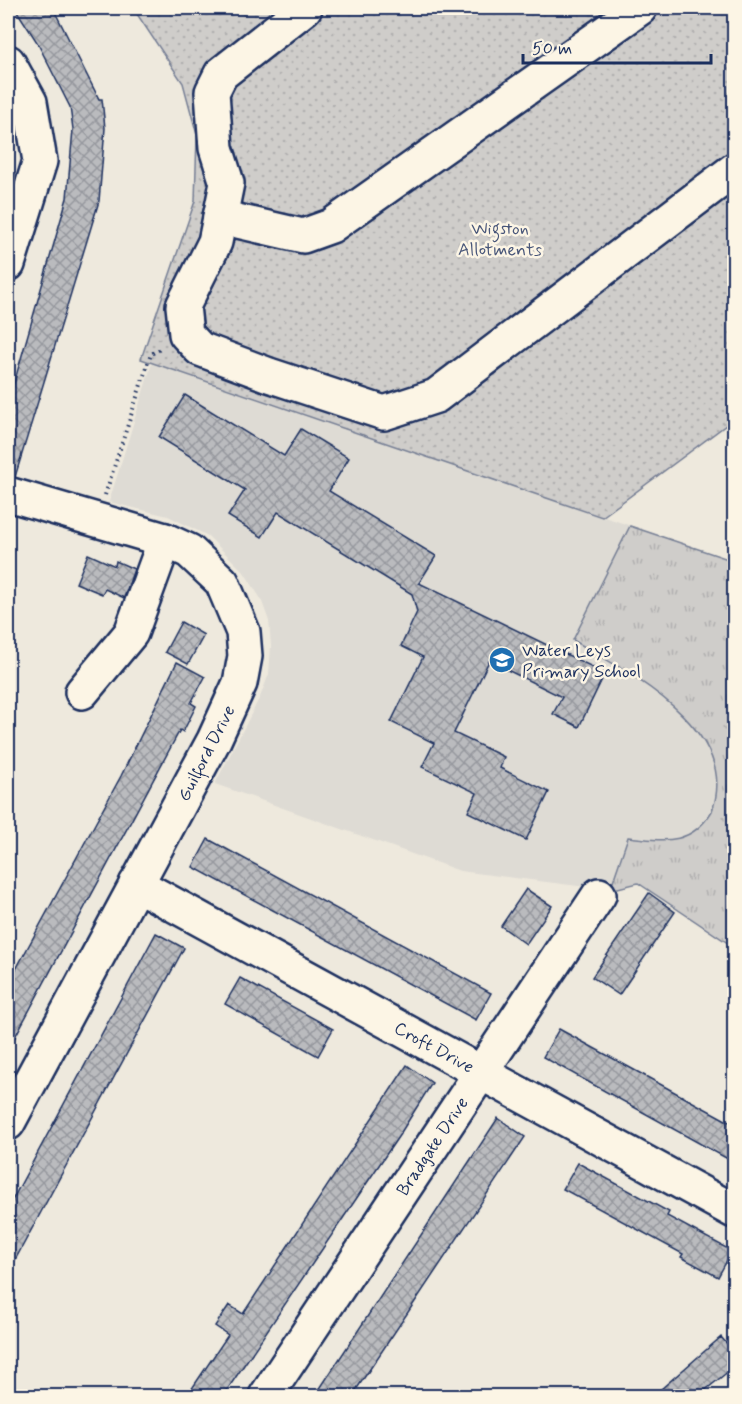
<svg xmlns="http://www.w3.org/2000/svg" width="742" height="1404" font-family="Mynerve,sans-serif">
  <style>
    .built { fill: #dedbd4 }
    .grass { fill: url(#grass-tufts); stroke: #757e94; stroke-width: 1.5 }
    .garden { fill: url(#garden-dots); stroke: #757e94; stroke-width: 1.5 }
    .building { fill: url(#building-cross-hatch); stroke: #1b2f5e; stroke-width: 1.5 }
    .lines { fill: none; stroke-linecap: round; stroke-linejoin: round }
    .minor-casing { stroke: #1b2f5e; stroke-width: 38 }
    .path { stroke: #1b2f5e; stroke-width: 4; stroke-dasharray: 1.5 4.5; stroke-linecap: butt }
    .minor { stroke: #fcf5e5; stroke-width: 33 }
    .labels { text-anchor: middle; stroke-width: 5; stroke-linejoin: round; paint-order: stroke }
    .park-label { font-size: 18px; fill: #485679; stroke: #fcf5e5 }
    .poi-label { font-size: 18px; fill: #1b2f5e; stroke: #fcf5e5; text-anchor: start }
    .street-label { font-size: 18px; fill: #1b2f5e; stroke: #fcf5e5 }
  </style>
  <defs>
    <pattern id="grass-tufts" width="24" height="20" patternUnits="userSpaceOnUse" patternTransform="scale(1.5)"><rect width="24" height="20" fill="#cfcdca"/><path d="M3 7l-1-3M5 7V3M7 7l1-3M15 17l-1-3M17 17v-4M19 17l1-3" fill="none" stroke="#b1b0b0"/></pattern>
    <pattern id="garden-dots" width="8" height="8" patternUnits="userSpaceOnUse" patternTransform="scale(1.5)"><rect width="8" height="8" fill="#cfcdca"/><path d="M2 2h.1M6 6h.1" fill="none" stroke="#b1b0b0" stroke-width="1.8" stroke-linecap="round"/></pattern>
    <pattern id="building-cross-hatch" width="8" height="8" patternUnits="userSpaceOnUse" patternTransform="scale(1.5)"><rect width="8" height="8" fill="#babbbe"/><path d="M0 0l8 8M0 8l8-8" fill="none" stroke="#96989e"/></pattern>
  </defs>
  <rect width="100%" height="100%" fill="#eee9dd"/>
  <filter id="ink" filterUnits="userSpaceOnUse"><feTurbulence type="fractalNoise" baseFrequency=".0167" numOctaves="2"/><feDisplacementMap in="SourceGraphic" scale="12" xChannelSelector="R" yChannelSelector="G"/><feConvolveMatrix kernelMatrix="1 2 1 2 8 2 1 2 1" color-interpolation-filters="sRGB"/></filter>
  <g filter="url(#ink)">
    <!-- built -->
    <path class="built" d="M152 363 734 561V947L638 883 610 890 460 871 215 784 260 697 269 674 271 646 269 621 261 599 244 572 208 536 168 516 109 502Z"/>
    <!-- grass -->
    <path class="grass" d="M630 526 734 561V947L638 883 610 890 628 837C665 841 691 846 712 811 742 729 626 672 573 640Z"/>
    <!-- garden -->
    <path class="garden" d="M133 8H734V419L602 517 141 359 195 201 197 135 183 83Z"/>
    <!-- building -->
    <path class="building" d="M15 8H53L99 99H102L105 128 99 201 15 477 8 476V404L67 198 73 129 70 107 37 42Z
      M185 395 284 456 301 429 349 458 329 491 436 556 419 583 605 673 579 727 553 714 562 697 489 661 454 733 504 757 500 768 549 792 526 840 468 812 477 793 422 767 434 743 391 722 423 657 401 646 417 612 412 594 278 512 262 537 228 516 245 490 159 437Z
      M88 554 115 566 116 561 134 569 124 598 105 589 102 594 76 583Z
      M181 622 204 635 188 664 165 652Z
      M177 662 205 677 191 703 196 706 183 732 180 730 8 1050V984L121 776Z
      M208 839 491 993 476 1020 193 867Z
      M526 889 552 906 526 944 501 926Z
      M649 893 675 912 619 995 592 977Z
      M156 933 184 948 8 1273V1208Z
      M240 978 333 1029 318 1056 225 1004Z
      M559 1029 735 1125V1163L543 1057Z
      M407 1065 432 1083 400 1134 223 1396H187L228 1335 215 1326 229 1305 243 1314Z
      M498 1118 525 1137 352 1396H315Z
      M578 1163 669 1212 667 1216 732 1251 718 1277 681 1257 683 1254 563 1189Z
      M721 1337 735 1353V1366L698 1396H653Z"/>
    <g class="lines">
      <defs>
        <g id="minor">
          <path d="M305 8 221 74 212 92 216 148 227 183 215 242 183 306 186 334 200 349 269 375 384 413 436 396 734 170"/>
          <path d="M8 62 30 102 40 161 8 264"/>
          <path d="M220 217 303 236 331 226 640 8"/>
          <path d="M8 494 165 540 189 551 222 582 243 632 245 656 240 683 214 740 8 1123"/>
          <path d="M82 692 131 633 165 540"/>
          <path id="s1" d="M136 884 734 1211"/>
          <path id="s2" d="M266 1396 599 895"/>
        </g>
      </defs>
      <!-- minor casing -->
      <use href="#minor" class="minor-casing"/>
      <!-- path -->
      <path class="path" d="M105 495 151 354 162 348"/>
      <!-- minor -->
      <use href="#minor" class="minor"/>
    </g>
  </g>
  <!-- icons -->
  <defs>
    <symbol id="school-disc" viewBox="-11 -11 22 22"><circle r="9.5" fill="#1f6fb2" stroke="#fcf5e5"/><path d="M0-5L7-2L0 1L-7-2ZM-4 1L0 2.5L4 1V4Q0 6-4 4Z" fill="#fff"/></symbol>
  </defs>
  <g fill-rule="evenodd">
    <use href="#school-disc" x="487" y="645" width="30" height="30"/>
  </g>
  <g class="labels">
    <!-- park labels -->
    <g class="park-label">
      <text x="500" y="234">Wigston<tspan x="500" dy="21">Allotments</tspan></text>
    </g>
    <!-- poi labels -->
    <g class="poi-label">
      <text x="522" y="656">Water Leys<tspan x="522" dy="21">Primary School</tspan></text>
    </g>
    <!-- street labels -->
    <g class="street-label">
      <text transform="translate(206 753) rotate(-63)" y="6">Guilford Drive</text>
      <text dy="6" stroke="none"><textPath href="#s1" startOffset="340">Croft Drive</textPath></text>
      <text dy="6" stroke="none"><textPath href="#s2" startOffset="300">Bradgate Drive</textPath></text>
    </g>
  </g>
  <!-- margin -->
  <rect width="742" height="1404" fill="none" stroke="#fcf5e5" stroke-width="30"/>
  <rect x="15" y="15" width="712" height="1374" fill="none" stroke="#1b2f5e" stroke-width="2" filter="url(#ink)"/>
  <!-- scale -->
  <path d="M523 54v9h188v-9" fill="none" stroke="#1b2f5e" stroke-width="3"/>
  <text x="532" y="54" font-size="18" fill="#1b2f5e" stroke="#fcf5e5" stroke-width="4.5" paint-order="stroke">50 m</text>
</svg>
